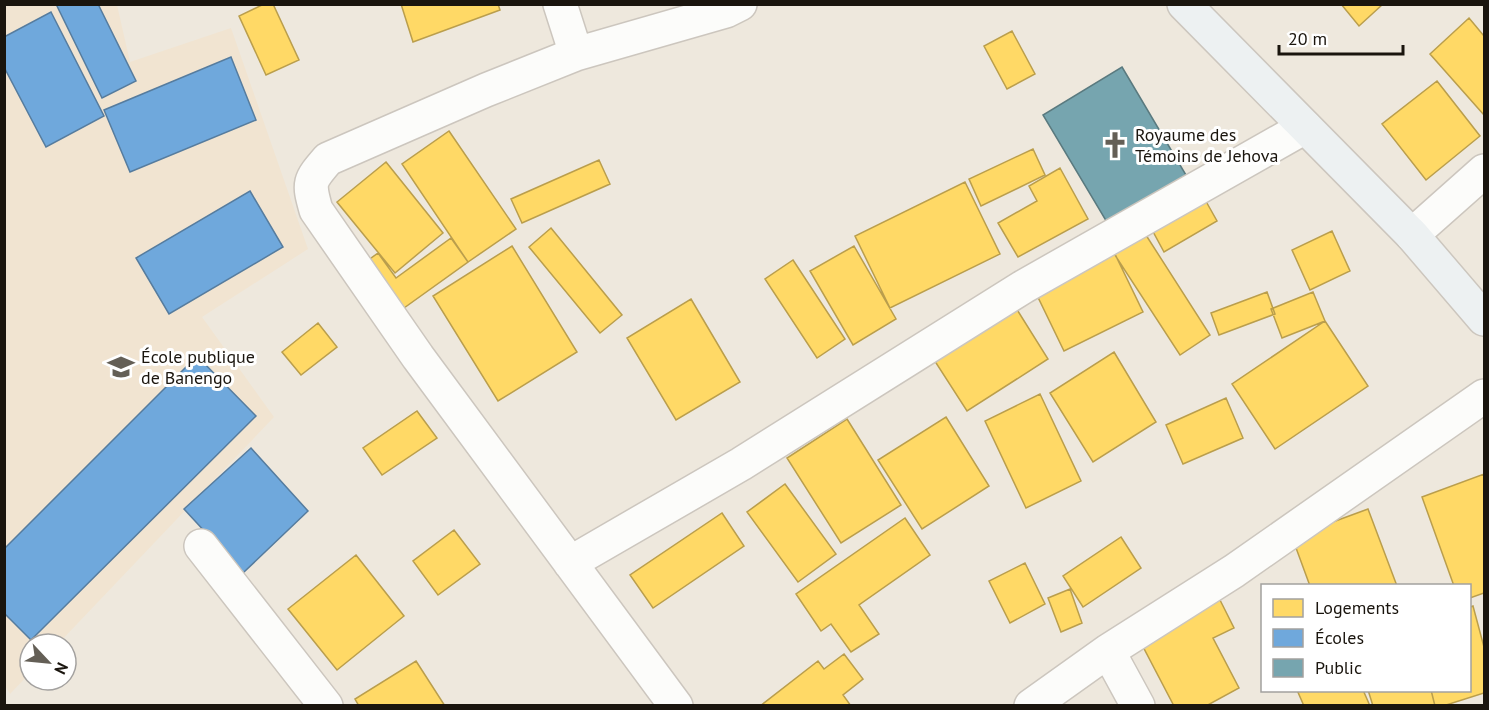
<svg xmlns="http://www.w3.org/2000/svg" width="1489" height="710" font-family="'PT Sans',sans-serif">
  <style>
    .built { fill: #f1e4d1 }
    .homes { fill: #ffd966; stroke: #ba9e4c; stroke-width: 1.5 }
    .schools { fill: #6fa8dc; stroke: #567c9e; stroke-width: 1.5 }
    .public { fill: #76a5af; stroke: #5a7a7f; stroke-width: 1.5 }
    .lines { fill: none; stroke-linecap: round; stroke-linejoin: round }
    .street-casing { stroke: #ccc6be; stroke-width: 36 }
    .secondary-casing { stroke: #ccc6be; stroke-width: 36 }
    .street { stroke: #fcfcfa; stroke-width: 33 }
    .secondary { stroke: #edf1f2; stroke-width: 33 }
    .labels { text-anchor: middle; stroke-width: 6; stroke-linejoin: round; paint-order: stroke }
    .poi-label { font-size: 18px; fill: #1a150e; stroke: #fff; text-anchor: start }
  </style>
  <rect width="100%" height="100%" fill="#eee8dd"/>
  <!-- built -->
  <path class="built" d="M5 5H117L130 62 231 28 308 249 202 317 274 417 58 644H30V673L10 694 5 686Z"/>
  <!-- homes -->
  <path class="homes" d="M264 4H273L299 60 266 75 239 16Z
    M401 4H498L500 10 413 42Z
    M1341 4H1383L1359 26Z
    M1469 18 1484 36V115L1430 54Z
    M1012 31 1035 74 1007 89 984 46Z
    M1437 81 1480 136 1426 180 1382 124Z
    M449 131 516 229 468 262 402 164Z
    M1033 149 1045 175 981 206 969 179Z
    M599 160 610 184 522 223 511 199Z
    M386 162 443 233 395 273 337 202Z
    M1060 168 1088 219 1018 257 998 223 1037 201 1029 186Z
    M965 182 1000 254 890 308 855 236Z
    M1203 196 1217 221 1164 252 1150 226Z
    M551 228 622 315 600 333 529 247Z
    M1332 231 1350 271 1310 290 1292 250Z
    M1144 232 1210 335 1180 355 1113 252Z
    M451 238 468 262 397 313 363 264 378 253 396 278Z
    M512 246 577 352 498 401 433 296Z
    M854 246 896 319 853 345 810 271Z
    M1113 250 1143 312 1064 351 1034 289Z
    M793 260 845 339 817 358 765 279Z
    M1267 292 1275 314 1219 335 1211 313Z
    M1313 292 1325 321 1282 338 1271 309Z
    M691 299 740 382 676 420 627 338Z
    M1011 300 1048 359 967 411 929 352Z
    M1325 321 1368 386 1275 449 1232 384Z
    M318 323 337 347 301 375 282 352Z
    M1114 352 1156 422 1093 462 1050 393Z
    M1040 394 1081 481 1026 508 985 421Z
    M1226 398 1243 438 1183 464 1166 425Z
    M417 411 437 438 382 475 363 448Z
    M946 417 989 486 922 529 878 460Z
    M847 419 901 505 841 543 787 458Z
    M1484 474V593L1470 598V586H1454L1422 497Z
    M785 484 836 554 798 582 747 512Z
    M1368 509 1397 586H1310L1292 537Z
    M722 513 744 546 653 608 630 575Z
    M905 518 930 555 859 605 879 634 851 652 831 624 821 631 796 594Z
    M454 530 480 564 438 595 413 561Z
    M1121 537 1141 568 1083 607 1063 576Z
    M356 555 404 616 337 670 288 609Z
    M1025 563 1045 604 1010 623 989 581Z
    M1070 589 1082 623 1061 632 1048 598Z
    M1219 598 1234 628 1213 638 1239 688 1206 706H1174L1139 639Z
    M1473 606 1484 647V693L1443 706H1435L1431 690H1470V607Z
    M844 654 863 679 843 695 851 706H760L818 661 824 669Z
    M416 661 445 706H359L355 699Z
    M1297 690H1363L1370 706H1304Z
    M1368 690H1431L1435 706H1373Z"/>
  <!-- schools -->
  <path class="schools" d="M56 4H98L136 81 102 98Z
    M51 12 104 116 46 147 4 67V37Z
    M231 57 256 120 130 172 104 110Z
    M250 191 283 247 169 314 136 258Z
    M197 356 256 416 31 640 4 613V549Z
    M251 448 308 511 243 573 184 509Z"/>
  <!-- public -->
  <path class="public" d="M1122 67 1186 175 1108 224 1043 115Z"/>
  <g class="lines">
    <defs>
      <path id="street" d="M560 4 576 54
        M1412 235 1484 171
        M201 546 326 706
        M570 563 741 464 1023 287 1305 127
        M1108 651 1138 706
        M676 706 418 357 316 210C308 182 309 181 328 159L486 90 576 54 726 11 740 4
        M1031 706 1108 651 1234 571 1484 396"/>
      <path id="secondary" d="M1184 4 1412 235 1484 319"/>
    </defs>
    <!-- street casing -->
    <use href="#street" class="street-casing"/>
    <!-- secondary casing -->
    <use href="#secondary" class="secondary-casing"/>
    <!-- street -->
    <use href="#street" class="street"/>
    <!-- secondary -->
    <use href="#secondary" class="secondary"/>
  </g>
  <!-- icons -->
  <defs>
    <symbol id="church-bare" viewBox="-9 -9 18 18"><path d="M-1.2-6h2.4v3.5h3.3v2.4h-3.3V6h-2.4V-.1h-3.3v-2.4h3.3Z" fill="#645f56" stroke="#fff" stroke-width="2.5" paint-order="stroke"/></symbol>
    <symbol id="school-bare" viewBox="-9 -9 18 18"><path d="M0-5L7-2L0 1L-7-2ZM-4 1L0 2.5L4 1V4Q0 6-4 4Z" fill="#645f56" stroke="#fff" stroke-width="2.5" paint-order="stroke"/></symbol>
  </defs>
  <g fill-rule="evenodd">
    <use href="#church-bare" x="1096" y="126" width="38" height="38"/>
    <use href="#school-bare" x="102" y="348" width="38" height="38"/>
  </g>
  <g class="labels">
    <!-- poi labels -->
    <g class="poi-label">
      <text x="1135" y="141">Royaume des<tspan x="1135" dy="21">Témoins de Jehova</tspan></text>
      <text x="141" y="363">École publique<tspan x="141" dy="21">de Banengo</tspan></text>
    </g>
  </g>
  <!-- border -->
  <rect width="1489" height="710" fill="none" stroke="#1a150e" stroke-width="12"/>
  <!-- legend -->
  <rect x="1261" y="584" width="210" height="108" fill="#ffffff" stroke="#a3a19f" stroke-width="1.5"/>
  <rect x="1273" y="599" width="30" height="18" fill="#ffd966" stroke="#a3a19f" stroke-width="1.5"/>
  <text x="1315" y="614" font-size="18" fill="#1a150e">Logements</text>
  <rect x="1273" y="629" width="30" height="18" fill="#6fa8dc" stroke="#a3a19f" stroke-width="1.5"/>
  <text x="1315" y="644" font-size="18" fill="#1a150e">Écoles</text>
  <rect x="1273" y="659" width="30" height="18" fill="#76a5af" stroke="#a3a19f" stroke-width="1.5"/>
  <text x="1315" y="674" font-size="18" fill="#1a150e">Public</text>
  <!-- north arrow -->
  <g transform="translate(48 662) rotate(116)"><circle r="28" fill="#ffffff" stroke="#a3a19f" stroke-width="1.5"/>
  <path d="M0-4.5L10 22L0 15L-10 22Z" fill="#645f56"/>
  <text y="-9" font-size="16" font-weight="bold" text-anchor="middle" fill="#1a150e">N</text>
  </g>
  <!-- scale -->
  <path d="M1279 45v9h124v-9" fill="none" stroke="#1a150e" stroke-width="3"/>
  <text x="1288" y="45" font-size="18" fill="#1a150e" stroke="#ffffff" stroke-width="4.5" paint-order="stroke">20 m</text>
</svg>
